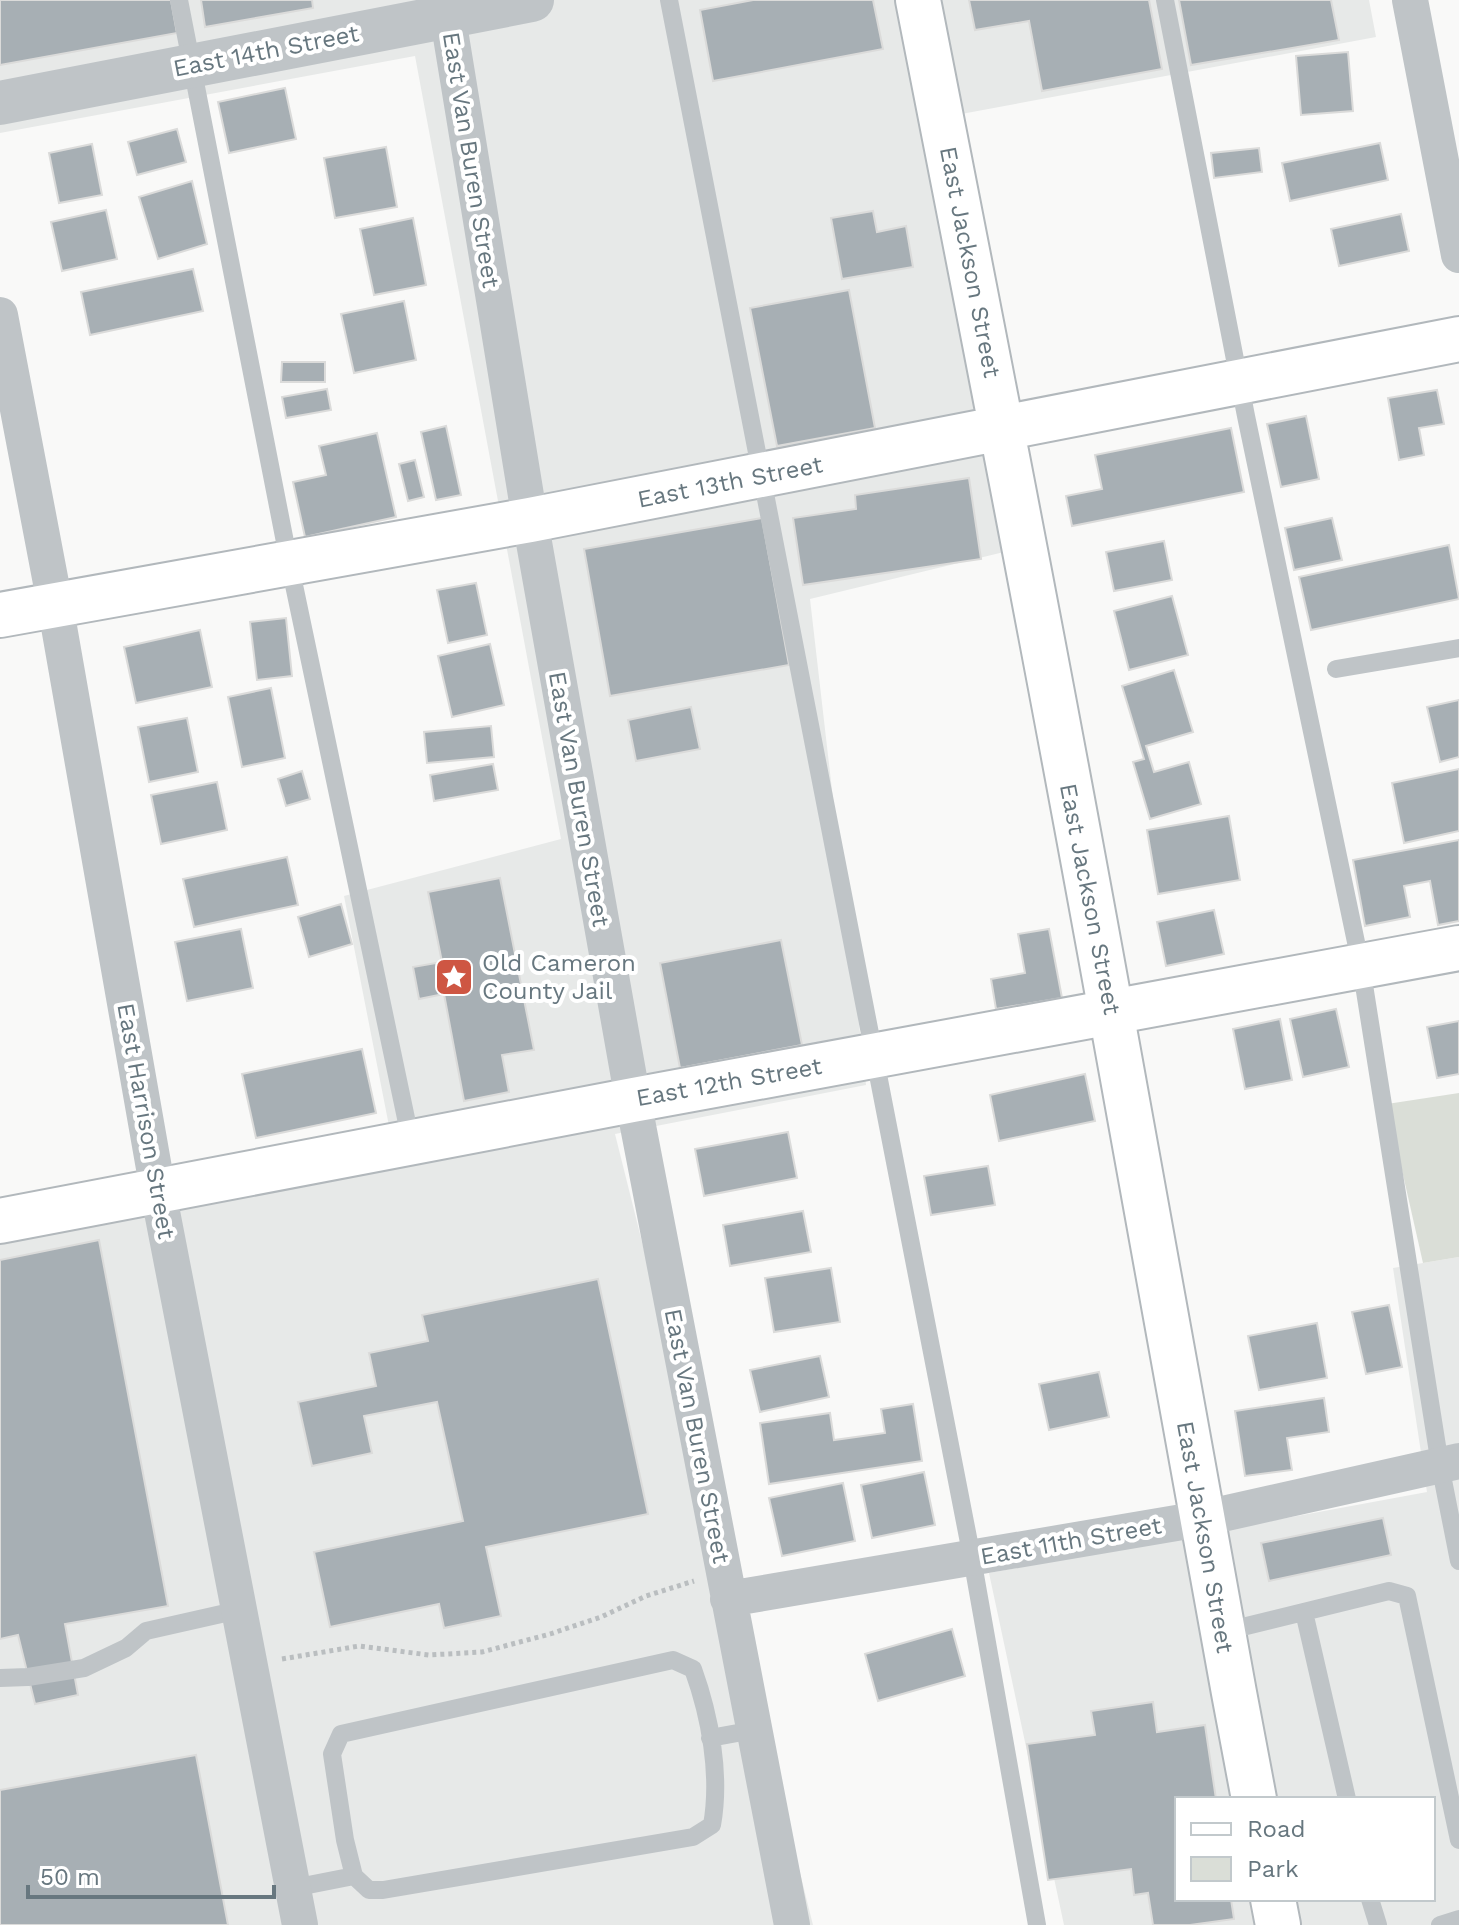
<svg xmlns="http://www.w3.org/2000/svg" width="1459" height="1925" font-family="'Work Sans',sans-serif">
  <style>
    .built { fill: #e7e9e8; fill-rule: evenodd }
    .green { fill: #daded7 }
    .building { fill: #a7afb4; stroke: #dbdbda; stroke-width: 2 }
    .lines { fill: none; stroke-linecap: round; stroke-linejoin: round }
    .secondary-casing { stroke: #b2b8bc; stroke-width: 48 }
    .path { stroke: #babec0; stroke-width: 5; stroke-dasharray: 4 4; stroke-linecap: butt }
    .service { stroke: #bfc4c7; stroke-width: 18 }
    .minor { stroke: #bfc4c7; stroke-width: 36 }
    .tertiary { stroke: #bfc4c7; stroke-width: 44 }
    .secondary { stroke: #fff; stroke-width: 44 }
    .labels { text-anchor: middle; stroke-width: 8; stroke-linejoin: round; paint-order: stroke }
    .street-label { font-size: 24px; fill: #67777f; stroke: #fff }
    .poi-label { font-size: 24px; fill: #67777f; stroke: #fff; text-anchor: start }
  </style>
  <rect width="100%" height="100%" fill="#f9f9f8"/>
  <!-- built -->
  <path class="built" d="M0 0H1369L1376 37 929 120 1004 552 810 599 866 1085 615 1134 813 1925H0V1198L389 1126 344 896 561 839 415 56 0 133Z
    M1459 1257V1925H1064L989 1573 1427 1492 1393 1268ZM1177 1799H1433V1899H1177Z"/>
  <!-- green -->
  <path class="green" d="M1459 1093V1257L1423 1263 1387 1104Z"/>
  <!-- building -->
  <path class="building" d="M0 0H171L177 33 0 65Z
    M201 0H312L313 8 205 27Z
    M753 0H873L883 49 713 81 700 10Z
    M969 0H1149L1162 69 1042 91 1029 21 975 30Z
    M1179 0H1331L1339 40 1191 65Z
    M1348 52 1353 111 1301 115 1296 56Z
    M285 88 296 139 229 153 218 102Z
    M177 129 186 162 137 175 128 142Z
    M1380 143 1388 180 1290 201 1282 163Z
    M92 144 102 195 59 203 49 153Z
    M386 147 397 207 335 218 324 158Z
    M1259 148 1262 172 1214 178 1211 153Z
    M192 181 207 244 158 259 139 197Z
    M106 210 117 259 62 271 51 222Z
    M873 211 877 232 906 226 913 267 842 279 831 218Z
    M1401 214 1409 251 1339 266 1331 229Z
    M413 218 426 285 374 295 360 229Z
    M193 269 203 311 90 335 81 292Z
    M849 290 875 428 777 446 750 308Z
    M404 301 416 360 354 373 341 314Z
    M282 362H325V382H281Z
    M327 389 331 410 286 418 282 397Z
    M1437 390 1444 424 1419 428 1424 455 1399 460 1388 398Z
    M1306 416 1319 479 1281 487 1267 424Z
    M446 426 461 495 436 500 421 432Z
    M1231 428 1244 492 1072 526 1066 496 1102 489 1095 455Z
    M377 433 396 517 305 537 293 482 326 475 319 446Z
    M415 460 424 497 408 501 399 464Z
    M969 478 981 559 803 585 793 518 856 509 855 495Z
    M762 518 789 665 610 696 584 549Z
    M1332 518 1342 560 1294 570 1285 528Z
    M1164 541 1172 580 1114 591 1106 552Z
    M1449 545 1459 599 1311 630 1299 577Z
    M476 583 487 635 448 643 437 590Z
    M1172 596 1188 655 1129 670 1114 611Z
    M286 618 292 676 257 680 250 622Z
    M200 630 212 687 136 703 124 647Z
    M490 644 504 705 452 717 438 656Z
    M1174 670 1193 732 1146 746 1154 772 1189 762 1201 804 1150 819 1133 762 1144 759 1122 686Z
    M271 688 285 758 242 767 228 697Z
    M1459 700V757L1440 762 1427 707Z
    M691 707 700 749 636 761 628 720Z
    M187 718 198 772 149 782 138 727Z
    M491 726 494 757 427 763 424 732Z
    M493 764 498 790 434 801 430 775Z
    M1459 769V831L1404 843 1392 783Z
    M302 771 310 799 286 806 278 779Z
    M217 782 227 830 161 844 151 795Z
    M1229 816 1240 880 1158 894 1147 830Z
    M1459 840V921L1438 925 1430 881 1404 886 1410 917 1365 926 1353 860Z
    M287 857 298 905 194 927 183 879Z
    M500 878 534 1050 502 1055 509 1092 464 1101 444 994 419 999 413 967 442 962 428 892Z
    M341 904 352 944 309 957 298 917Z
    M1214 910 1224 954 1166 966 1157 922Z
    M241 929 253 988 187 1001 175 942Z
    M1049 929 1062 998 996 1009 991 979 1025 973 1018 934Z
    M781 940 802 1045 680 1068 660 963Z
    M1336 1009 1349 1067 1303 1077 1290 1019Z
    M1280 1019 1292 1080 1245 1089 1233 1029Z
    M1459 1021V1074L1437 1078 1427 1027Z
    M362 1049 376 1113 256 1138 242 1074Z
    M1085 1074 1095 1121 999 1141 990 1095Z
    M788 1132 797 1178 704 1196 695 1149Z
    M988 1166 995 1205 931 1215 924 1176Z
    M803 1211 811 1252 730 1266 723 1225Z
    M99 1240 168 1606 65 1624 78 1695 35 1704 18 1635 0 1639V1260Z
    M831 1268 840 1322 774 1332 765 1278Z
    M598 1279 648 1514 486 1547 501 1616 444 1628 439 1604 330 1627 314 1552 463 1521 437 1402 364 1416 372 1453 312 1466 298 1402 376 1386 369 1353 428 1341 422 1315Z
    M1389 1305 1402 1367 1366 1374 1352 1312Z
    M1317 1323 1327 1378 1259 1390 1248 1336Z
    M820 1356 829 1397 760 1412 750 1370Z
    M1099 1372 1109 1417 1049 1430 1039 1384Z
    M1324 1398 1329 1432 1287 1438 1292 1470 1245 1476 1235 1411Z
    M913 1404 922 1461 769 1484 760 1423 830 1413 834 1440 885 1433 881 1409Z
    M924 1472 935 1525 872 1538 861 1485Z
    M843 1483 855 1541 782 1556 769 1498Z
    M1383 1518 1391 1555 1269 1581 1261 1543Z
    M952 1629 965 1676 878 1701 865 1654Z
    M1153 1702 1157 1732 1205 1725 1216 1799H1177V1899H1231L1234 1919 1190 1925H1153L1148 1893 1134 1895 1131 1869 1048 1880 1027 1744 1095 1735 1091 1711Z
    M196 1755 228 1925H0V1790Z"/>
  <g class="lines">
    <defs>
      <path id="secondary" d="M918 0C984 337 1050 674 1111 1012 1159 1274 1204 1537 1254 1799
        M0 615 530 520 1459 339
        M0 1221 633 1100 1459 948
        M1273 1899 1278 1925"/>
    </defs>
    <!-- secondary casing -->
    <use href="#secondary" class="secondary-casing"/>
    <!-- path -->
    <path class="path" d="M282 1659 359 1646 429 1655 482 1652 550 1634 601 1617 646 1596 694 1581"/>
    <!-- service -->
    <path class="service" d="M179 0 286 547 411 1142
      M669 0 972 1558 1037 1925
      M1165 0 1246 416 1361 966 1440 1465 1459 1561
      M1336 669 1459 648
      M1304 1612 1347 1799
      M1222 1632 1389 1591 1407 1596 1459 1840
      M673 1660 693 1669C710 1716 721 1775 712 1825L693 1837 383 1890H369L354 1876 345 1840 332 1754 341 1734Z
      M0 1678 28 1677 84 1668 126 1648 146 1631 239 1610
      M710 1738 754 1730
      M293 1888 354 1876
      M1370 1899 1378 1925
      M1440 1925 1459 1919"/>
    <!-- minor -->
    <path class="minor" d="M445 0 530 520 633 1100 792 1925
      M1410 0 1459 255
      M0 315 55 604 158 1191 300 1925
      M728 1599 1200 1519 1459 1461"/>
    <!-- tertiary -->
    <path class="tertiary" d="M0 103 532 0"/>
    <!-- secondary -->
    <use href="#secondary" class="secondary"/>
  </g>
  <!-- icons -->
  <defs>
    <symbol id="sight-square" viewBox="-11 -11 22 22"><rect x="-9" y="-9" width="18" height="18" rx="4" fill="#ce5643" stroke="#fff"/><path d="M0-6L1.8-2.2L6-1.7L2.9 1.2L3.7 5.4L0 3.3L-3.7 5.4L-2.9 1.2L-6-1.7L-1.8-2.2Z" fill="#fff"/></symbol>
  </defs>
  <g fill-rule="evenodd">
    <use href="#sight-square" x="432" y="955" width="44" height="44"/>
  </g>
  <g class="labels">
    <!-- street labels -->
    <g class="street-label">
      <text transform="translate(266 51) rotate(-11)" y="8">East 14th Street</text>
      <text transform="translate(471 160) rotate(81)" y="8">East Van Buren Street</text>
      <text transform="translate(970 262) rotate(79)" y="8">East Jackson Street</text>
      <text transform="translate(730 482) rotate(-11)" y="8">East 13th Street</text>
      <text transform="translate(579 799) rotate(80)" y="8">East Van Buren Street</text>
      <text transform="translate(1090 899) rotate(79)" y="8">East Jackson Street</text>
      <text transform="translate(729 1082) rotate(-10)" y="8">East 12th Street</text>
      <text transform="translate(146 1121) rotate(80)" y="8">East Harrison Street</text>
      <text transform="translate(697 1436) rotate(79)" y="8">East Van Buren Street</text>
      <text transform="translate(1205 1537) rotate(80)" y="8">East Jackson Street</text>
      <text transform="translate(1071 1541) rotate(-10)" y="8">East 11th Street</text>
    </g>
    <!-- poi labels -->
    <g class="poi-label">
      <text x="482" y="971">Old Cameron<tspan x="482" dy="28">County Jail</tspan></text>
    </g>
  </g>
  <!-- legend -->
  <rect x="1175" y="1797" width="260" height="104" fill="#ffffff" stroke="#c2c9cc" stroke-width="2"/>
  <rect x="1191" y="1823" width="40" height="12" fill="#ffffff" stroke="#c2c9cc" stroke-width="2"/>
  <text x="1247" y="1837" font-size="24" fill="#67777f">Road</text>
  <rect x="1191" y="1857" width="40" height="24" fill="#daded7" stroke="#c2c9cc" stroke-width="2"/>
  <text x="1247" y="1877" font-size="24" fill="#67777f">Park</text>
  <!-- scale -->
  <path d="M28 1885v12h246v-12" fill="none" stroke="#67777f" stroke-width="4"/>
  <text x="40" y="1885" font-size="24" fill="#67777f" stroke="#ffffff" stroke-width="6" paint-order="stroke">50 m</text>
</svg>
